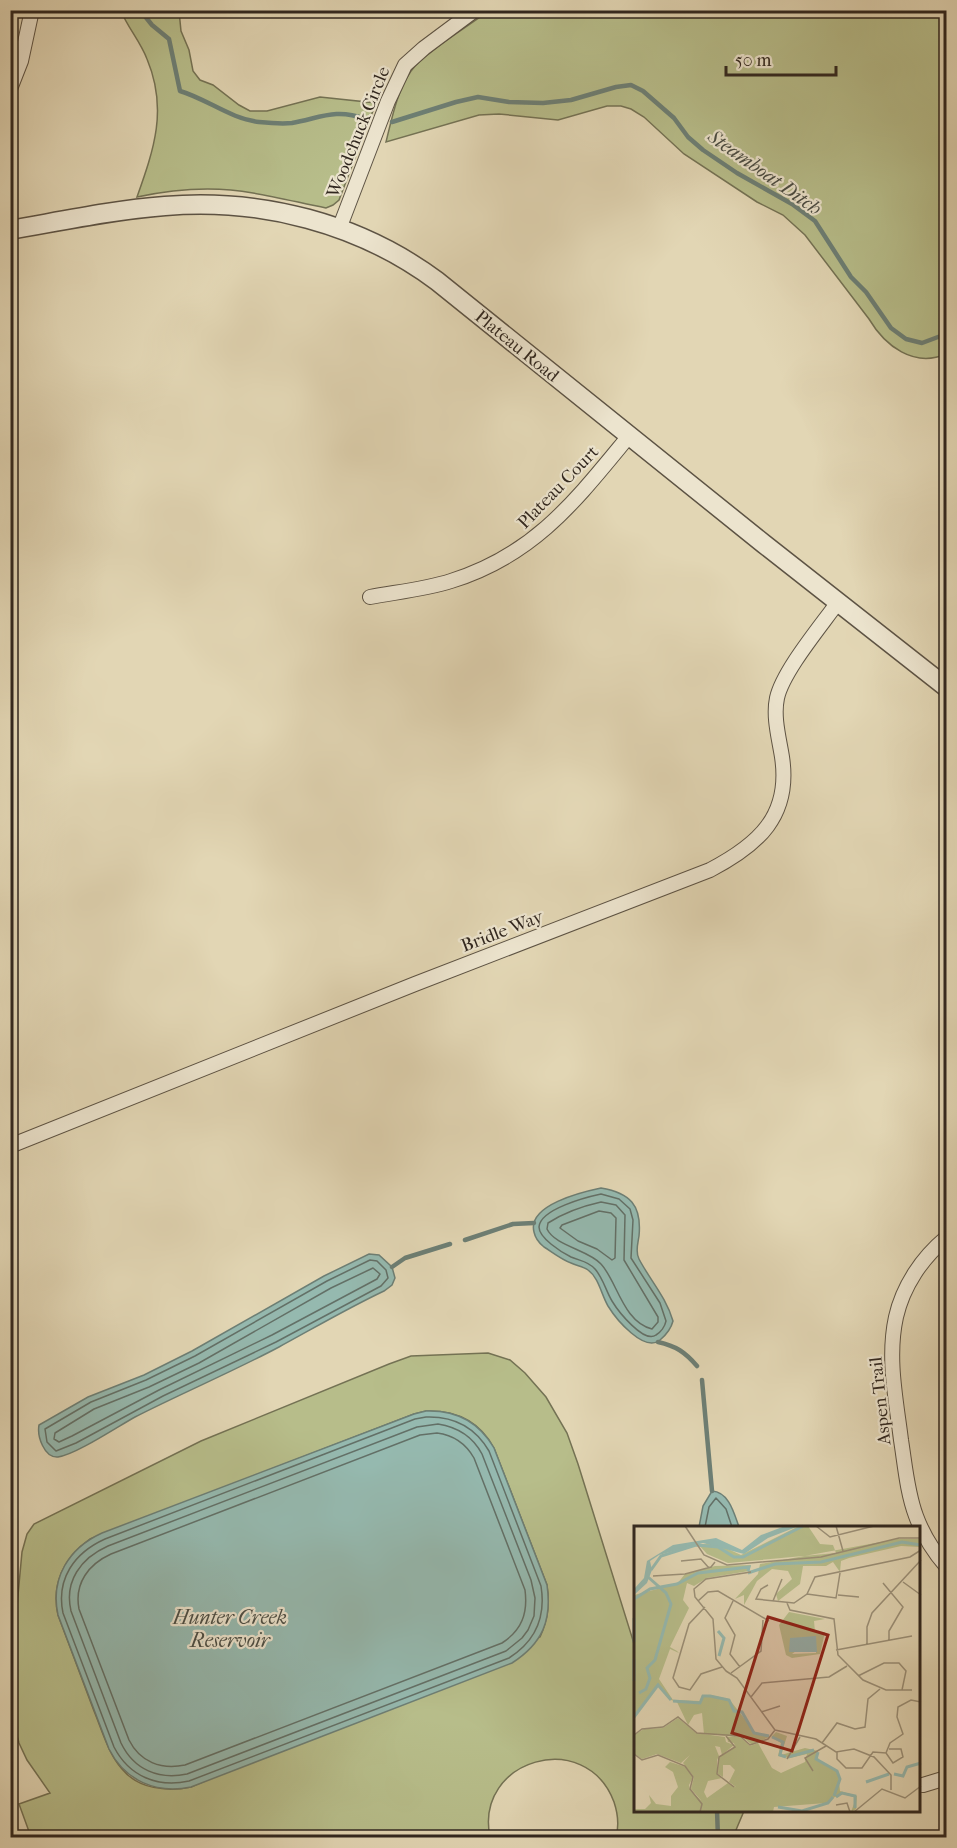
<svg xmlns="http://www.w3.org/2000/svg" width="957" height="1848" font-family="'IM FELL French Canon',serif">
  <style>
    .green { fill: #b7bd8a; stroke: #747254; stroke-width: 1.5; fill-rule: evenodd }
    .water { fill: #95b9af; stroke: #6d7f75; stroke-width: 1.5 }
    .lines { fill: none; stroke-linecap: round; stroke-linejoin: round }
    .shore { stroke: #637067; stroke-width: 1.5 }
    .stream { stroke: #6d7f75; stroke-width: 4.5 }
    .minor-casing { stroke: #5d5344; stroke-width: 16 }
    .tertiary-casing { stroke: #5d5344; stroke-width: 21 }
    .minor { stroke: #ece4ce; stroke-width: 14 }
    .tertiary { stroke: #ece4ce; stroke-width: 18 }
    .labels { text-anchor: middle; stroke-width: 4.5; stroke-linejoin: round; paint-order: stroke }
    .street-label { font-size: 18px; fill: #31271f; stroke: #ece4ce }
    .water-label { font-size: 20px; font-style: italic; fill: #4a4c43; stroke: #ece4ce }
    .inset-river { fill: none; stroke: #95b9af; stroke-width: 3 }
    .inset-road { fill: none; stroke: #9b9078; stroke-width: 1.5 }
    .view { fill: #8f2418; fill-opacity: 0.15; stroke: #8f2418; stroke-width: 3 }
    .inset-edge { fill: none; stroke: #31271f; stroke-width: 3 }
  </style>
  <rect width="100%" height="100%" fill="#e2d6b4"/>
  <filter id="stains"><feTurbulence type="fractalNoise" baseFrequency=".00333" numOctaves="4"/><feColorMatrix values="0 0 0 0 .2 0 0 0 0 .09 0 0 0 0 .02 0 0 0 .5 -.17"/></filter>
  <radialGradient id="worn" r=".72"><stop offset=".6" stop-color="#630" stop-opacity="0"/><stop offset="1" stop-color="#630" stop-opacity=".3"/></radialGradient>
  <!-- green -->
  <path class="green" d="M490 10 946 11V354C914 368 885 346 869 319L805 235 783 215 757 202 684 154 644 117 631 109 621 106H607L558 120 499 114 479 115 386 142C392 118 397 91 411 71 424 53 470 25 490 10Z
    M121 11H179L181 31 189 50 193 71 200 80 213 85 239 105 250 111H267L320 97 376 103 339 200 333 205 326 208C301 203 277 197 253 193 215 186 174 189 137 197 154 149 168 109 147 59 140 41 128 28 121 11Z
    M488 1353 510 1360 525 1373 546 1397 567 1433 578 1464 636 1650V1810L744 1811 733 1837H616C619 1826 618 1814 614 1802 586 1727 474 1759 490 1837H31L19 1804 50 1793 27 1760 19 1743 11 1713V1640L16 1617 22 1552 27 1534 34 1524 201 1441 389 1364 411 1356ZM426 1411C456 1410 480 1422 494 1448L547 1585C550 1604 548 1619 540 1637L191 1787C167 1792 138 1789 122 1769 108 1753 102 1730 94 1711 82 1679 70 1647 58 1615 51 1584 64 1557 90 1539L414 1414Z"/>
  <!-- water -->
  <path class="water" d="M601 1188C630 1193 642 1205 639 1236 638 1243 635 1252 639 1259 650 1280 666 1297 673 1321 671 1329 666 1335 660 1340 644 1353 616 1319 608 1306 601 1294 599 1278 588 1270 583 1266 577 1266 571 1263 562 1260 552 1252 544 1247 539 1243 535 1237 534 1232 527 1205 582 1192 601 1188Z
    M369 1254 379 1255 392 1267 395 1278 392 1285 384 1291C348 1308 314 1328 279 1347 232 1372 182 1393 135 1417 117 1427 75 1455 58 1457 44 1458 37 1436 39 1425L88 1397 144 1375 192 1351 324 1276Z
    M426 1411C456 1410 479 1422 494 1448L547 1585C552 1620 543 1643 512 1663L191 1787C156 1794 125 1781 109 1749L58 1615C50 1578 69 1548 102 1533L414 1414Z
    M712 1491C729 1492 734 1513 739 1527H699L703 1506Z"/>
  <g class="lines">
    <!-- shore -->
    <path class="shore" d="M601 1194 619 1199 630 1209 633 1220 631 1258 660 1303 666 1321C665 1326 661 1332 656 1335 644 1344 618 1311 612 1301 606 1291 603 1278 595 1269 588 1261 580 1261 571 1257 561 1252 539 1238 539 1227 540 1209 587 1197 601 1194Z
      M601 1202 616 1205 625 1215 624 1260 658 1317V1322L652 1329C623 1322 617 1281 601 1264 589 1250 555 1246 547 1229L548 1223C565 1212 583 1206 601 1202Z
      M599 1211 611 1213 616 1218 615 1258 612 1260 597 1249 578 1241 560 1228 562 1225Z
      M370 1260 377 1261 386 1270 388 1278 381 1286 276 1342 163 1396 76 1443 56 1451 47 1442 45 1429 91 1402 146 1380 195 1356 327 1281Z
      M373 1268 380 1274 377 1279 272 1335 159 1390 72 1436 59 1442 54 1439 55 1433 94 1409 149 1387 199 1363 331 1288Z
      M426 1417C454 1416 475 1427 489 1451L541 1586C546 1617 536 1641 509 1658L189 1781C157 1788 129 1776 114 1747L63 1613C56 1579 74 1553 105 1539L415 1419Z
      M438 1424C457 1427 473 1437 482 1454L531 1580 535 1598 534 1616 528 1630 522 1638 506 1651 187 1774C159 1780 134 1770 121 1743L71 1611C64 1581 81 1558 108 1546L417 1427Z
      M437 1433C453 1435 466 1444 474 1458L525 1590C528 1613 522 1630 502 1643L185 1765C161 1770 140 1762 129 1740L79 1609C74 1583 89 1564 111 1554L420 1435Z
      M705 1527 709 1507 716 1498 726 1509 732 1527"/>
    <!-- stream -->
    <path class="stream" d="M140 10 152 25 169 39 180 91C207 99 231 119 259 122 269 123 282 124 292 123 320 118 336 108 365 119
      M392 122 456 102 478 97 509 102 543 103 571 100 616 87 631 85 643 91 674 118 688 137 703 150 737 173 792 204 815 221 851 277 866 292 891 328 906 339 922 343 946 334
      M465 1240 513 1224 534 1223
      M392 1267 405 1258 450 1244
      M658 1342C676 1346 685 1352 697 1366
      M702 1380 712 1491
      M717 1810 718 1838"/>
    <defs>
      <path id="minor" d="M10 89 21 61 32 10
        M339 229 388 101 405 65 424 48 475 10
        M370 597C397 592 426 589 451 581 535 555 576 500 629 436
        M10 1146 415 984 710 870C758 845 791 816 782 757 779 738 773 717 777 698 783 671 821 626 838 602
        M946 1238C922 1258 903 1286 896 1317 887 1358 896 1399 901 1440 905 1465 907 1492 916 1516 923 1535 933 1551 946 1566
        M923 1785 946 1778"/>
      <path id="tertiary" d="M10 230C62 221 113 210 165 206 261 198 359 223 437 281L764 544 946 687"/>
    </defs>
    <!-- minor casing -->
    <use href="#minor" class="minor-casing"/>
    <!-- tertiary casing -->
    <use href="#tertiary" class="tertiary-casing"/>
    <!-- minor -->
    <use href="#minor" class="minor"/>
    <!-- tertiary -->
    <use href="#tertiary" class="tertiary"/>
  </g>
  <g class="labels">
    <!-- street labels -->
    <g class="street-label">
      <text transform="translate(358 132) rotate(-68)" y="6">Woodchuck Circle</text>
      <text transform="translate(517 346) rotate(39)" y="6">Plateau Road</text>
      <text transform="translate(558 487) rotate(-46)" y="6">Plateau Court</text>
      <text transform="translate(502 931) rotate(-21)" y="6">Bridle Way</text>
      <text transform="translate(880 1401) rotate(-96)" y="6">Aspen Trail</text>
    </g>
    <!-- water labels -->
    <g class="water-label">
      <text transform="translate(765 172) rotate(35)" y="7">Steamboat Ditch</text>
      <text x="230" y="1624">Hunter Creek<tspan x="230" dy="23">Reservoir</tspan></text>
    </g>
  </g>
  <!-- overview -->
  <g transform="translate(634 1526)">
    <rect width="286" height="286" fill="#e2d6b4"/>
    <path d="M165 0H174L186 18 199 19 202 27 94 37 73 28 64 18H83L107 29ZM263 13H286V21L267 20 215 32 207 35 206 46 199 36 192 40H169L166 58 144 75 142 68 158 53 154 45 138 43 123 55 110 79V69L101 73 124 48 126 38ZM117 39 115 45 73 52 60 60 53 57 49 74 55 82 36 121 43 125 45 127 36 123 25 153 39 174 66 175 68 169H76L95 173 121 206 135 211 118 219 109 211 70 208 68 187 60 189 54 199 43 176 37 174 24 160 0 190V69L43 58 51 48 81 40ZM155 86 191 93 180 95 181 106H191L186 128 158 132 152 129 145 99ZM182 110V127L158 128ZM44 192 62 207 91 211 92 216 100 219 88 229 86 221 81 220 85 230 83 234V248L85 250 88 252 74 255 70 266 73 272 94 257 102 261 95 256 101 244 96 239H89V251L84 248 85 231 101 221 100 217 94 216 93 211 105 210 116 220 124 217 138 242 147 247 171 236 173 228 156 232 144 230 147 217 137 211 142 206 153 210 147 229 171 222 184 225 183 231 188 237 204 245 206 265 223 270 222 283 217 286 222 272 207 267 192 277 140 281 139 286H0V283H11L17 277 15 269 22 278 37 280V270L44 261 39 246 31 241 36 236 52 241 59 251 55 259 56 264 67 274 57 263 60 251 49 237 56 229 47 237 23 228 8 233 0 228V209L10 203 29 202Z" fill="#b7bd8a" fill-rule="evenodd"/>
    <path d="M151 0H165L134 12 110 28 69 17 25 29 16 35 18 44 13 57 0 69V63L10 52 13 35 39 19 82 12 108 24 127 9ZM182 110 183 126H155L156 112Z" fill="#95b9af"/>
    <path class="inset-river" d="M17 44 27 30 62 19 84 21 100 31H109L169 0M114 47 141 38 187 36 268 16 287 19M0 73 16 63 43 58 64 47 115 41 114 45M0 92V116M84 105 90 112 85 130M0 133V155M5 167 12 163 16 152 13 142 21 134 37 78 32 67 14 51M39 175 66 177 69 170H76L95 174 100 185 108 186 120 207 135 210M0 191 24 159 37 174M138 211 149 216 146 229 152 231M184 226 182 233 203 245 206 253 200 270M154 231 180 224M260 248 269 250 273 241 287 237M232 256 255 248M202 271 208 267 221 270V282M144 281 168 285 194 277 199 271"/>
    <path class="inset-road" d="M51 0 70 29 93 39 187 31 265 12H287M182 0 196 11 240 0M202 0 209 25M47 35 67 33 75 42M19 50 51 48 77 41 81 36M269 56 287 69M249 57 269 81 255 105V114M134 59 127 63 122 73 160 77 173 68 181 51 276 31 287 24M173 68 202 72 206 47M204 69 225 71M64 75 74 66 84 65 135 95M99 75 91 92 101 109 96 128 106 141M139 75 148 53M153 77 156 84 200 93 204 129 229 154 252 164H278M71 81 55 98 39 152 45 161 56 164 67 148 88 141M233 118V101L238 87 287 34M202 124 278 110M92 145 103 152 141 204 182 213 202 226 220 223 240 231 257 249V264M92 145 82 133 79 93 61 71 60 63 72 53 117 46M97 147 127 125 129 94M224 150 250 137H265L272 145 268 164M117 171 128 157 195 151 213 140M127 186 146 180M0 209 8 203 29 201 44 191 63 207 106 210 116 219 134 213 141 204M92 210 101 221 85 231 83 248 100 261M188 217 203 197 221 203 231 201 234 173 246 163M203 226V233L212 242H228L239 226 252 227 256 217 269 208 263 191 264 181 277 174 287 176M252 227 259 237 269 231 267 223H255M0 228 8 234 24 229 51 240 59 251 56 263 68 278 66 286M153 233 166 211M179 245 171 232 192 220M202 279 213 277 216 286M220 286 248 263 271 272 287 260"/>
    <path class="view" d="M134 91 194 109 158 225 98 207Z"/>
    <rect width="286" height="286" class="inset-edge"/>
  </g>
  <!-- margin -->
  <rect width="957" height="1848" fill="none" stroke="#e2d6b4" stroke-width="36"/>
  <rect x="12" y="12" width="933" height="1824" fill="none" stroke="#31271f" stroke-width="3"/>
  <rect x="18" y="18" width="921" height="1812" fill="none" stroke="#31271f" stroke-width="1.5"/>
  <!-- scale -->
  <path d="M726 66v9h110v-9" fill="none" stroke="#31271f" stroke-width="3"/>
  <text x="735" y="66" font-size="18" fill="#31271f" stroke="#ece4ce" stroke-width="4.5" paint-order="stroke">50 m</text>
  <rect width="100%" height="100%" filter="url(#stains)"/>
  <rect width="100%" height="100%" fill="url(#worn)"/>
</svg>
